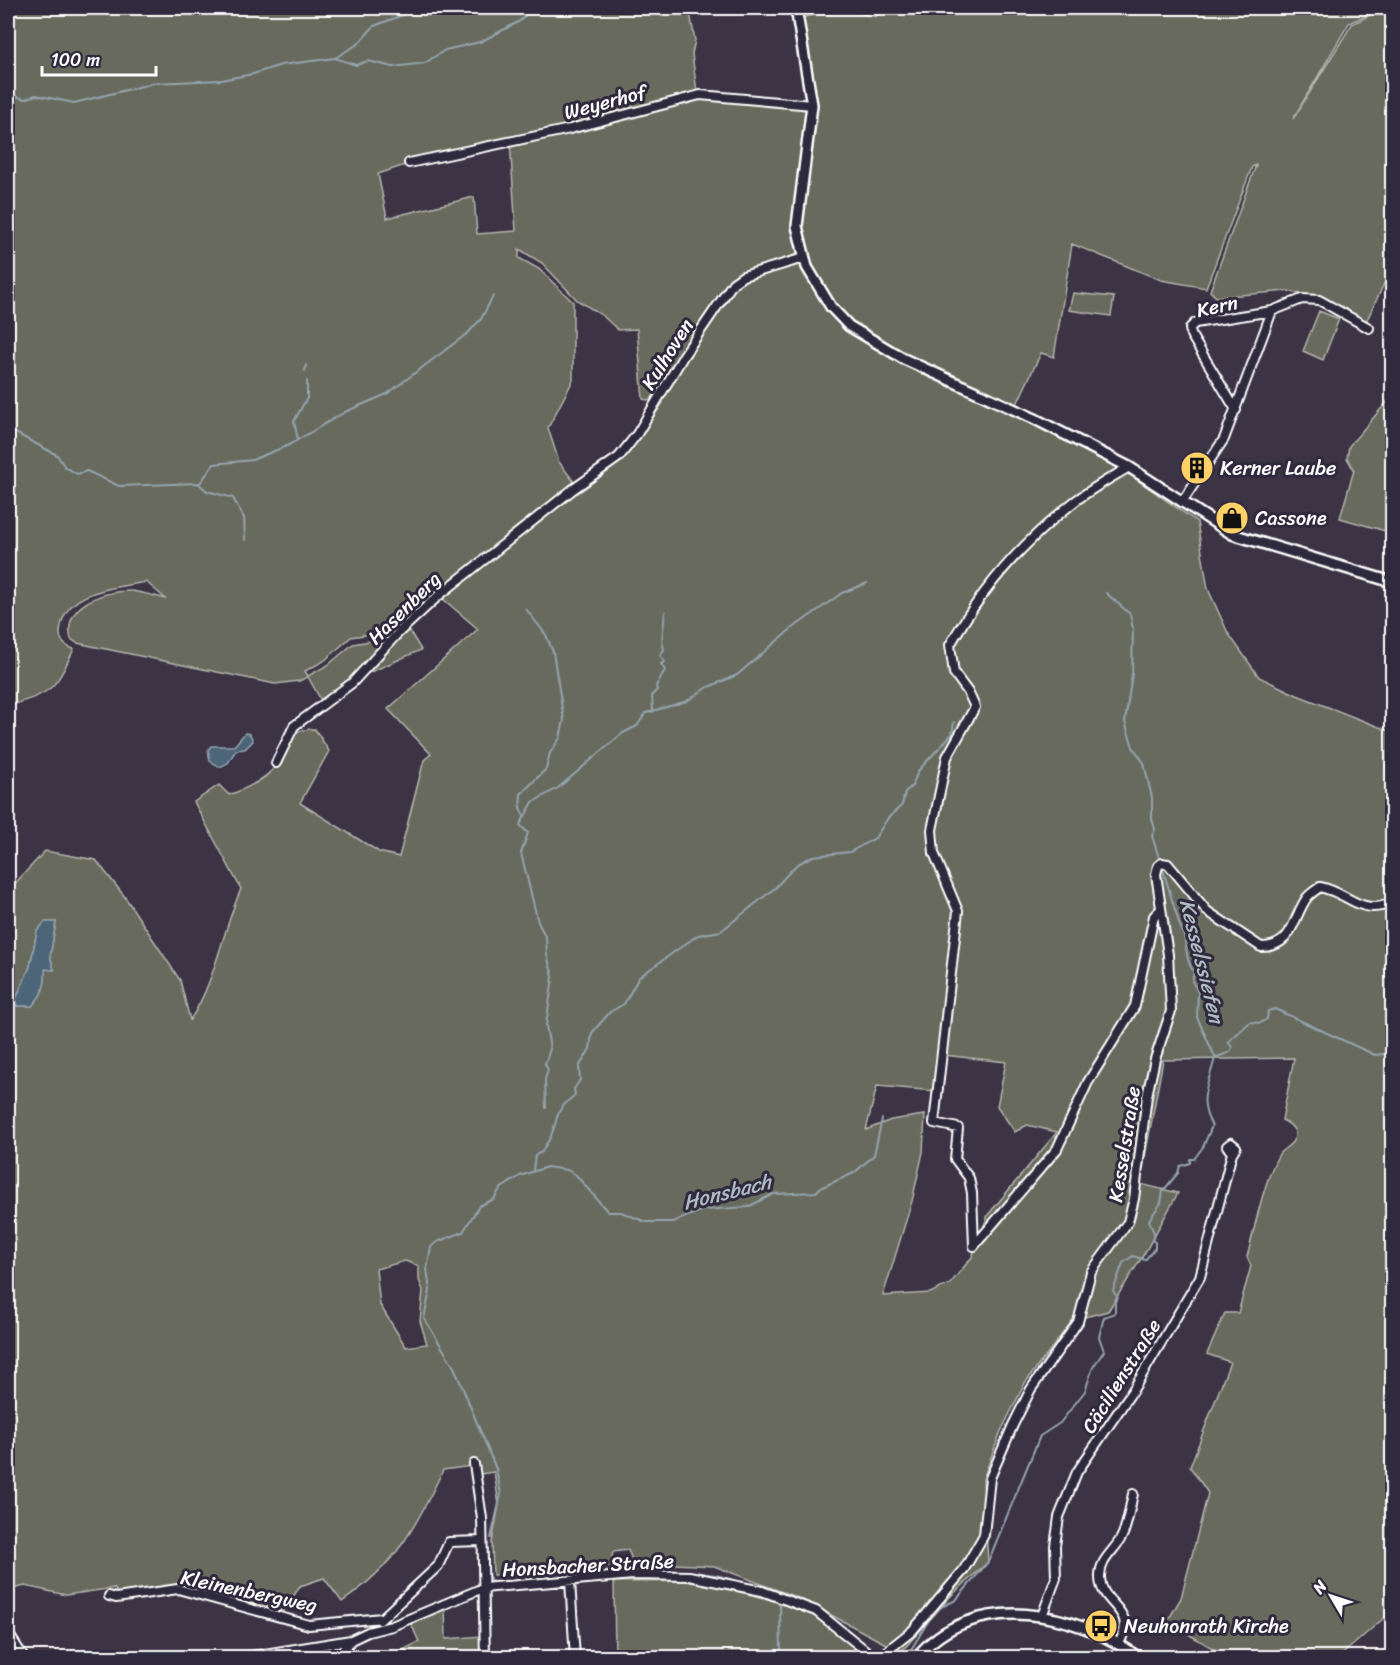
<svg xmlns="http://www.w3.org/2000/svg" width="1400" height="1665" font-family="Sriracha,sans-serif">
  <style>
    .green { fill: #686b5d; stroke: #b4b5ae; stroke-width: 1.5; fill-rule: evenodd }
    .water { fill: #4d6578; stroke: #94a3ae; stroke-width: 1.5 }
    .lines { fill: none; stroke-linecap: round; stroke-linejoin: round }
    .stream { stroke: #94a3ae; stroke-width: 2 }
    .minor-casing { stroke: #fff; stroke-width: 12 }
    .tertiary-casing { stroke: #fff; stroke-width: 14 }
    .minor { stroke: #2f2a3d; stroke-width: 8 }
    .tertiary { stroke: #2f2a3d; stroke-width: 9 }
    .labels { text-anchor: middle; stroke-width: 6; stroke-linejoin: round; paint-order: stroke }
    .street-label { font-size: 20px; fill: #fff; stroke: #2f2a3d }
    .poi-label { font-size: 20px; fill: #fff; stroke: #2f2a3d; text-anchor: start }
    .water-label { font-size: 21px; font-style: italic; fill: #afbac2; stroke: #2f2a3d }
  </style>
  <rect width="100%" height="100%" fill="#3c3345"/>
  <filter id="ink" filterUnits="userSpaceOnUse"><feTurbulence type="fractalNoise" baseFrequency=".0167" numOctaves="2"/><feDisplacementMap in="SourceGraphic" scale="12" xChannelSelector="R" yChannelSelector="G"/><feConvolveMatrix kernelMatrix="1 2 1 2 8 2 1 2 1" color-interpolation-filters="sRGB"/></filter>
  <g filter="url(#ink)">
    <!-- green -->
    <path class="green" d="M8 8H689L695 40 692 54 697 92 812 105 808 152 814 98 798 19 836 8 876 17 880 8H1382L1349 23 1293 119 1352 24 1385 8H1392V267L1365 324 1322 300 1288 291 1216 297 1210 291 1256 165 1252 167 1206 288 1161 280 1072 244 1054 357 1041 353 1016 406 862 335 878 349 910 366 1035 424 1046 432 1048 431 1130 475 1197 522 1208 589 1228 633 1259 677 1297 695 1392 732V920L1386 925 1387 960 1392 961V1611L1338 1658 1228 1657 1167 1622 1181 1598 1208 1493 1190 1467 1230 1362 1207 1354 1225 1313H1238L1251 1266 1247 1257C1255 1227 1264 1180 1279 1154 1284 1147 1296 1144 1295 1133 1294 1126 1287 1123 1282 1120L1294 1058 1163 1060 1140 1184 1178 1193 1144 1254 1108 1311 1073 1320 1025 1383 1001 1431 983 1479 988 1562 951 1596 901 1652 801 1599 714 1566 633 1562 628 1550 613 1552 610 1566 493 1575 492 1542 499 1505 494 1472 480 1474 472 1466 443 1470C415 1529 397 1563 342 1602L324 1578 300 1586 284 1611 181 1587 118 1594 114 1588 66 1595 25 1586 8 1590V891L45 851 96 860 125 897 180 980 190 1020C216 980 222 932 241 889L194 802 219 785 229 795C245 789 268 779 277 764 291 743 284 729 315 729L329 751 300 803 379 852 399 857 424 760 431 754 388 709 478 629 436 593 396 630 351 637 324 661 305 671 308 676 328 665 353 644 403 635 409 630 421 650 350 681 322 702 308 677 299 681 275 684 77 643 71 639C62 606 102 591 128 591 140 591 154 596 166 599L146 582C114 588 62 590 60 633 60 642 67 647 74 649 54 691 53 692 8 706ZM510 141 516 231 477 234 474 197 387 218 378 174 426 158ZM519 249 542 263 577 300 603 316 618 330 637 329 643 399 663 403 623 460 581 491 559 462 548 428 573 380V302L539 269 519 258ZM45 922H56L50 956 54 970 45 969C46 985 43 994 32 1006H17L16 999 30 967 37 931ZM943 1055 1006 1062 997 1106 1015 1132 1027 1125 1057 1132 988 1215 972 1257 950 1284 930 1293 883 1296 912 1201 923 1152 925 1115 891 1120 866 1130 877 1086 935 1091ZM405 1261 419 1266V1280L423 1290 420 1321 427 1344 406 1347 380 1305 376 1269Z
      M1073 293 1114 297 1111 316 1069 310Z
      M1319 311 1339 319 1323 360 1303 351Z
      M1392 396V533L1340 518 1354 470 1347 458 1349 446Z
      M695 1581 776 1601 777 1596 814 1613 872 1657H615L614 1582Z
      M445 1607 446 1639 482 1636V1657L387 1658 419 1642 410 1621Z"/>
    <!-- water -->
    <path class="water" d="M245 733 250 734 253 741 245 749 236 750 228 763 220 767 210 761 208 750 211 746H234Z
      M45 922H56L50 956 54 970 45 969C46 985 43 994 32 1006H17L16 999 30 967 37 931Z"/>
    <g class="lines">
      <!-- stream -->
      <path class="stream" d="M335 58 356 65 368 61 393 67 425 63 445 50 480 42 520 21 532 8
        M8 94 25 99 36 95 74 103 154 83 221 80 253 74 281 65 335 58 358 44 374 26 403 15 406 8
        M305 371 306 365
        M8 429 57 455 65 467 77 474 87 471 119 486 200 483 214 464 252 460 289 445 345 412 387 394 468 333 481 319 493 296
        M298 440 294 421 307 398V381
        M198 483 207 491 233 498 244 518 245 540
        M1106 593 1130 614 1133 629 1132 674 1125 722 1133 747 1144 763 1152 798V819L1155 829 1152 836 1159 858
        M653 712 652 695 657 690 656 686 665 670 661 664 665 662 660 655 664 650 662 640 665 612
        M524 816 520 808 521 794 546 769 550 753 560 738 564 720 553 652 546 635 526 609
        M1163 870 1180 926C1189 940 1183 958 1194 972L1192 981 1198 992 1197 1017 1215 1057
        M546 1108 545 1079 548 1070 545 1064 550 1049 546 1025 553 977 547 955 546 938 538 922 521 853 528 833 520 825 533 802 558 788 623 733 637 726 646 713 687 701 706 688 737 675 790 630 842 593 867 583
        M533 1170 535 1155 542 1152C544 1145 549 1142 551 1136 560 1113 554 1112 575 1095L574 1089 580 1080 579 1067 590 1049 592 1033 610 1012 624 1004 639 977 698 935 721 931 775 888 796 865 813 856 850 852 875 838 888 818 902 805 905 792 912 786 918 771 952 734 954 722
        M491 1538 501 1494 496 1469 454 1367 424 1318 430 1291 427 1269 431 1247 437 1242 463 1232 479 1206 494 1199 500 1189 520 1176 547 1167 567 1170 576 1175 608 1212H621L646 1222H673L703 1210 748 1207 773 1194 816 1192 820 1188 854 1173 874 1155 882 1119
        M488 1550 487 1574 493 1583 643 1568 716 1575 780 1593
        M780 1601 781 1658
        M902 1658 912 1648 935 1610 956 1600 988 1562 1040 1436 1060 1423 1085 1391 1093 1367 1104 1351 1099 1337 1104 1317 1115 1313V1301L1118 1298 1113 1291 1123 1263 1133 1256 1145 1260 1155 1248V1242L1152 1240 1155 1236 1149 1220 1161 1203 1163 1191 1178 1173 1180 1166 1190 1163V1159H1194L1203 1147 1212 1126C1197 1100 1208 1086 1215 1058L1230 1052 1232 1047 1228 1042 1250 1022 1260 1023 1267 1019 1268 1011 1275 1009 1375 1055 1392 1053"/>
      <defs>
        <path id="minor" d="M409 163 570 129 700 95 812 105
          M1236 410 1191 335 1190 328 1195 323 1272 311 1302 299 1319 300 1369 328
          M1182 502 1224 439 1272 311
          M276 763 294 726 352 683 398 633 437 597 572 490 619 457 637 434 684 355 733 283 743 276 804 258
          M974 1246 972 1193 969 1178 955 1159 958 1128 934 1123 958 911 934 853 932 830 947 757 975 707 968 692 954 673 950 645C981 590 1024 541 1074 502 1091 489 1111 478 1129 467
          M974 1246 1057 1149 1088 1082 1135 1006 1154 916 1161 909
          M474 1464 482 1518 485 1658
          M570 1581 575 1658
          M109 1596 116 1598 178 1589 309 1625 382 1618
          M1042 1616 1056 1578 1055 1546 1059 1517 1077 1472 1133 1390 1200 1277 1232 1153 1236 1147 1231 1143 1227 1146 1232 1153
          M380 1620 438 1566 449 1542 482 1541
          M8 1633 24 1658
          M1119 1643C1139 1609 1101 1606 1100 1578 1099 1558 1117 1550 1123 1534 1128 1522 1130 1507 1133 1494
          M239 1658 351 1640
          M337 1658 351 1640 368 1632 392 1626 483 1588 633 1575 689 1576 762 1591 816 1611 875 1658
          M878 1658 912 1631 963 1571 984 1535 990 1478 1013 1425 1031 1389 1078 1322 1091 1272 1128 1222 1134 1199 1147 1096 1155 1059 1171 1011 1168 955 1156 874 1158 866 1162 863 1168 864 1207 911 1261 947C1293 947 1292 920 1306 899 1309 894 1315 891 1320 887 1350 893 1358 916 1392 903"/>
        <path id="tertiary" d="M796 8 812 105 797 226 807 267 831 307 849 326 904 359 1033 418 1129 467 1232 534 1392 582
          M916 1658C972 1589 1078 1611 1139 1658"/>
      </defs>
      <!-- minor casing -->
      <use href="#minor" class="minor-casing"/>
      <!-- tertiary casing -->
      <use href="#tertiary" class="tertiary-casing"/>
      <!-- minor -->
      <use href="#minor" class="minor"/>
      <!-- tertiary -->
      <use href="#tertiary" class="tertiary"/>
    </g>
  </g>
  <!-- icons -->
  <defs>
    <symbol id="building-disc" viewBox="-11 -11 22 22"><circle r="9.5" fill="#ffd166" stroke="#2f2a3d"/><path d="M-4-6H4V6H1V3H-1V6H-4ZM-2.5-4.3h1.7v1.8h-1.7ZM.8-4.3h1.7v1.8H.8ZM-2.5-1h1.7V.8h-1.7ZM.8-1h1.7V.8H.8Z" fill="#111"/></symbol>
    <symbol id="shop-disc" viewBox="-11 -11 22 22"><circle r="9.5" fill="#ffd166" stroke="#2f2a3d"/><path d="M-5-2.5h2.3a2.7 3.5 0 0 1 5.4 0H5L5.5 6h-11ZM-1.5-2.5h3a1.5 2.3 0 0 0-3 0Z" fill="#111"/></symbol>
    <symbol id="bus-disc" viewBox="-11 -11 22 22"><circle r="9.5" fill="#ffd166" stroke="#2f2a3d"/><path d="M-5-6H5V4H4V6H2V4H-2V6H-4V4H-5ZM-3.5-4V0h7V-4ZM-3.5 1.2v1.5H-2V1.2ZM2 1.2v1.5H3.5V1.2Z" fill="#111"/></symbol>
  </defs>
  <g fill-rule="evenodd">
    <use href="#building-disc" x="1178" y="449" width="38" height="38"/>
    <use href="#shop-disc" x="1213" y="499" width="38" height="38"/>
    <use href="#bus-disc" x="1082" y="1607" width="38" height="38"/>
  </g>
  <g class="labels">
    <!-- street labels -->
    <g class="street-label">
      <text transform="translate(605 102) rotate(-15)" y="7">Weyerhof</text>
      <text transform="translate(1217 306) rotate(-12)" y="7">Kern</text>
      <text transform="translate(667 354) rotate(-58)" y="7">Kulhoven</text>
      <text transform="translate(404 608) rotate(-45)" y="7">Hasenberg</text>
      <text transform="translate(1124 1144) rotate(-81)" y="7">Kesselstraße</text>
      <text transform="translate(1121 1376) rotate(-58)" y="7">Cäcilienstraße</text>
      <text transform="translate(588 1565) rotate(-3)" y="7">Honsbacher Straße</text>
      <text transform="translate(249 1591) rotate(12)" y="7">Kleinenbergweg</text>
    </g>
    <!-- poi labels -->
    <g class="poi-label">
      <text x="1220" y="475">Kerner Laube</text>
      <text x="1255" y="525">Cassone</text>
      <text x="1124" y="1633">Neuhonrath Kirche</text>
    </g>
    <!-- water labels -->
    <g class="water-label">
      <text transform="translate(1202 961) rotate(76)" y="7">Kesselssiefen</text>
      <text transform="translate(727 1192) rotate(-14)" y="7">Honsbach</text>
    </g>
  </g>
  <!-- margin -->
  <rect width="1400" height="1665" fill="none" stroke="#2f2a3d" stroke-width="30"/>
  <rect x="15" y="15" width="1370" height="1635" fill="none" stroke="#fff" stroke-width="2" filter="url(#ink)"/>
  <!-- north arrow -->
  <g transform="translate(1331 1596) rotate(309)" stroke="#2f2a3d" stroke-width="4.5" paint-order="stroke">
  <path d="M0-4.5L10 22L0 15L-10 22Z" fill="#ffffff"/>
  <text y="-9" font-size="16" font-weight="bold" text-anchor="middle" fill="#ffffff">N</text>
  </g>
  <!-- scale -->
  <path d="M42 66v9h114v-9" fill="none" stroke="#ffffff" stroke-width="3"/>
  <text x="51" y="66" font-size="18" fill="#ffffff" stroke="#2f2a3d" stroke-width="4.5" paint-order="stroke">100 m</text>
</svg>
